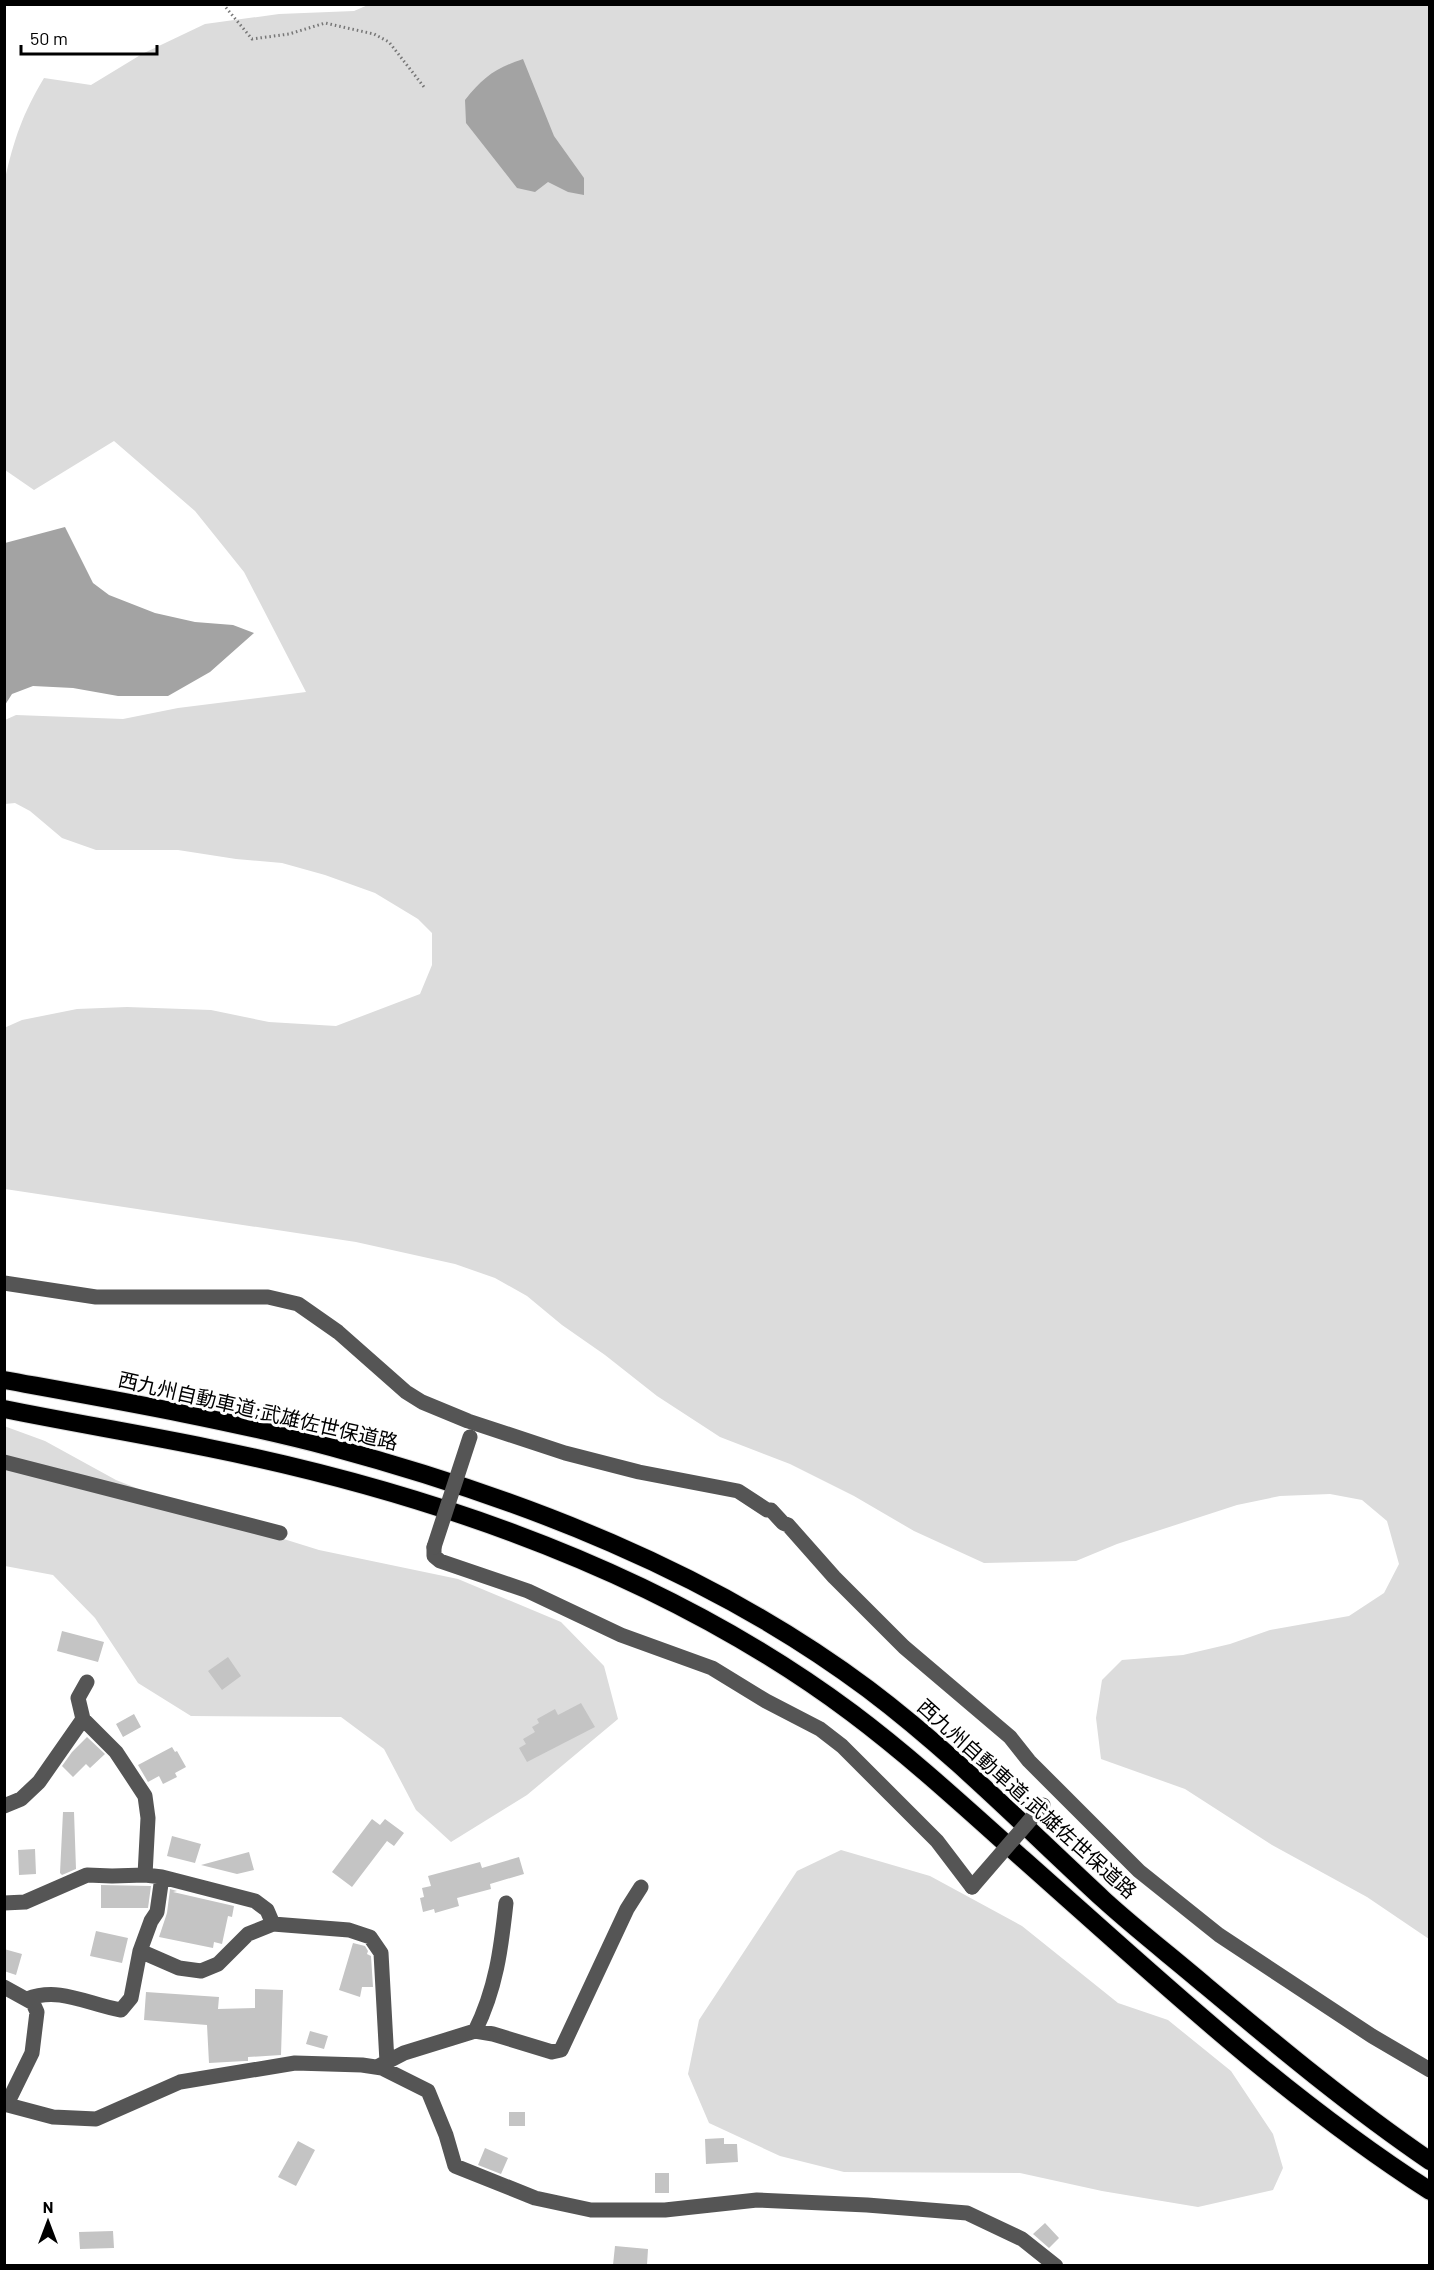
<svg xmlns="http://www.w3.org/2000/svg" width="1434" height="2270" font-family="Barlow,'Noto Sans JP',sans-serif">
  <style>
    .green { fill: #dcdcdc }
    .water { fill: #a3a3a3 }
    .building { fill: #c4c4c4 }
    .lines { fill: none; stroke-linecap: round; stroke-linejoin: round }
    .highway-casing { stroke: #dbdbdb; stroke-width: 20 }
    .path { stroke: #777; stroke-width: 3; stroke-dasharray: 1.5 3; stroke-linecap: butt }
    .minor { stroke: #555; stroke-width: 15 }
    .highway { stroke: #000; stroke-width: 18 }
    .minor-bridge { stroke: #555; stroke-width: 15 }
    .labels { text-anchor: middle; stroke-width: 6; stroke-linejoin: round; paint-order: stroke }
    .street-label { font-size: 20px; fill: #000; stroke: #fff }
  </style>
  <rect width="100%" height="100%" fill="#fff"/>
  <!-- green -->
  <path class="green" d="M368 5H1429V1939L1367 1897 1272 1845 1185 1789 1101 1759 1096 1718 1102 1680 1122 1660 1183 1655 1230 1644 1270 1630 1349 1616 1384 1593 1399 1564 1387 1521 1362 1500 1330 1494 1280 1496 1237 1505 1117 1544 1076 1561 984 1563 914 1531 854 1496 790 1464 720 1437 657 1396 605 1355 562 1325 527 1296 495 1278 455 1264 356 1242 5 1189 4 1028 22 1020 77 1009 127 1007 211 1010 269 1022 336 1026 420 994 432 965V933L418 919 375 893 325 875 282 863 236 859 178 850H96L62 838 30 811 15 803 5 804V720L16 715 123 719 178 708 306 692 244 572 195 511 114 441 34 490 5 470V179C14 139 23 113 44 78L91 85 142 54 205 24 279 14 354 11Z
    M4 1426 45 1441 116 1480 197 1512 319 1550 458 1579 561 1622 604 1666 618 1719 527 1795 451 1842 416 1810 384 1749 341 1717 191 1716 138 1683 95 1618 53 1575 5 1566Z
    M841 1850 930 1876 1022 1926 1118 2003 1168 2020 1231 2071 1273 2134 1283 2168 1273 2190 1198 2207 1102 2191 1020 2173 844 2172 780 2156 709 2123 688 2074 699 2020 797 1871Z"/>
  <!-- water -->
  <path class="water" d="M523 59 554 136 584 178V195L568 192 548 182 535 192 517 188 466 123 465 100C483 77 496 68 523 59Z
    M65 527 93 583 109 595 155 613 195 622 233 625 254 633 210 672 168 696H118L73 688 33 686 12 694 5 705V543Z"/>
  <!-- building -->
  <path class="building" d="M62 1631 104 1642 98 1662 57 1651Z
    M228 1657 241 1676 222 1690 208 1671Z
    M581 1703 595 1727 527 1762 519 1748 526 1744 523 1739 535 1732 532 1727 539 1723 537 1719 555 1709 558 1715Z
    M134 1714 141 1727 123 1737 116 1724Z
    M87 1737 105 1754 90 1768 86 1764 73 1777 62 1766 72 1752Z
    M172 1747 175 1752 177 1751 186 1767 175 1773 177 1777 163 1784 159 1776 148 1782 138 1765Z
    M63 1812H74L76 1869 62 1875 60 1873Z
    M372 1819 380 1825 385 1819 404 1833 394 1846 387 1841 352 1887 332 1872Z
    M172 1836 201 1844 195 1863 167 1856Z
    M35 1849 36 1874 19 1875 18 1850Z
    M249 1852 254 1870 237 1874 201 1865Z
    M519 1857 524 1874 490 1884 491 1889 457 1898 459 1906 435 1913 434 1909 423 1912 420 1898 424 1897 422 1888 431 1886 428 1876 480 1862 482 1868Z
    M101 1885 151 1886 148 1908H101Z
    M170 1889 177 1891 173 1892 234 1906 232 1917 228 1916 222 1944 214 1942 213 1948 159 1937 167 1913Z
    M96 1931 128 1938 122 1963 90 1956Z
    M353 1943 365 1946 368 1951 367 1954 371 1956 373 1987H362L360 1997 339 1990Z
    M4 1949 22 1954 16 1975 4 1971Z
    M255 1989 283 1990 281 2055 248 2057V2061H245L209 2063 207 2025 144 2020 146 1992 219 1997 218 2009 255 2008Z
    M310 2031 328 2036 324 2049 306 2044Z
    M509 2112H525V2126H509Z
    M724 2138V2144H737L738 2162 706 2164 705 2139Z
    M298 2141 315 2150 296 2186 278 2177Z
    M485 2148 508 2158 501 2174 478 2165Z
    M655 2173H669V2193H655Z
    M1045 2223 1059 2238 1049 2248 1033 2234Z
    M113 2231 114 2248 80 2249 79 2232Z
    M615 2246 648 2249 647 2265H613Z"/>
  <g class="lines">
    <defs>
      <path id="highway" d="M4 1380C114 1400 224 1419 331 1447 520 1498 710 1571 868 1689 953 1753 1026 1828 1104 1900 1137 1930 1172 1957 1206 1986 1279 2047 1351 2107 1430 2161
        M4 1409C73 1423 141 1434 209 1448 437 1494 664 1573 852 1713 912 1758 967 1809 1023 1859 1154 1975 1282 2096 1430 2191"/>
    </defs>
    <!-- highway casing -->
    <use href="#highway" class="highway-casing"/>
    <!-- path -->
    <path class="path" d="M223 4 252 39 289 34 325 23 374 34 389 42 424 87"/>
    <!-- minor -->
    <path class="minor" d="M4 1283 96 1297H268L298 1304 338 1332 406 1392 422 1402 468 1421 565 1453 639 1472 738 1491 767 1510H771L783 1523 788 1525 834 1577 904 1647 1010 1737 1029 1761 1139 1871 1219 1935 1372 2036 1430 2070
      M4 1462 280 1533
      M434 1547V1556L440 1561 528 1591 621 1635 712 1668 766 1701 820 1729 842 1746 937 1841 972 1887
      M87 1682 78 1698 83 1719 116 1752 145 1796 148 1818 145 1875
      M4 1806 21 1799 39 1782 83 1719
      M4 1903 25 1902 87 1875 112 1876 145 1875 162 1877 255 1901 267 1910 273 1924
      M140 1951 179 1968 201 1971 218 1964 248 1934 273 1924 349 1930 370 1937 381 1953 387 2062
      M4 1987 33 2003 37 2012 32 2053 7 2104
      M27 1999C60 1986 89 2005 121 2010L131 1998 140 1951 151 1921 157 1912 162 1877
      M475 2031C496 1989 501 1949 506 1903
      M379 2066 404 2053 475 2031 493 2034 552 2052 561 2050 627 1909 641 1887
      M4 2104 53 2117 96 2119 180 2082 295 2063 362 2065 382 2068 428 2091 446 2135 455 2166 535 2198 591 2210H665L757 2200 867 2205 967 2213 1022 2239 1056 2266"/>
    <!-- highway -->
    <use href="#highway" class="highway"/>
    <!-- minor-bridge -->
    <path class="minor-bridge" d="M434 1547 470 1437
      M972 1887 1043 1805"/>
  </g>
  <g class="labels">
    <!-- street labels -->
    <g class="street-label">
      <text transform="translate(258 1411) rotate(13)" y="7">西九州自動車道;武雄佐世保道路</text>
      <text transform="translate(1027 1799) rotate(42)" y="7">西九州自動車道;武雄佐世保道路</text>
    </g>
  </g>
  <!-- border -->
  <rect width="1434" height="2270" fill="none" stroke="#000000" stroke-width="12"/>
  <!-- north arrow -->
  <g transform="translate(48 2222)" stroke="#ffffff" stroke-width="4.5" paint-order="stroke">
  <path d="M0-4.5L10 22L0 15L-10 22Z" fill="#000000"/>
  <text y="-9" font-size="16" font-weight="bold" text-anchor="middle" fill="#000000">N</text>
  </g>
  <!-- scale -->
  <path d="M21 45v9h136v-9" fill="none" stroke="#000000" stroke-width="3"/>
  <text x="30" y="45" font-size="18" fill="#000000" stroke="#ffffff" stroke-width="4.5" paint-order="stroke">50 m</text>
</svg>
